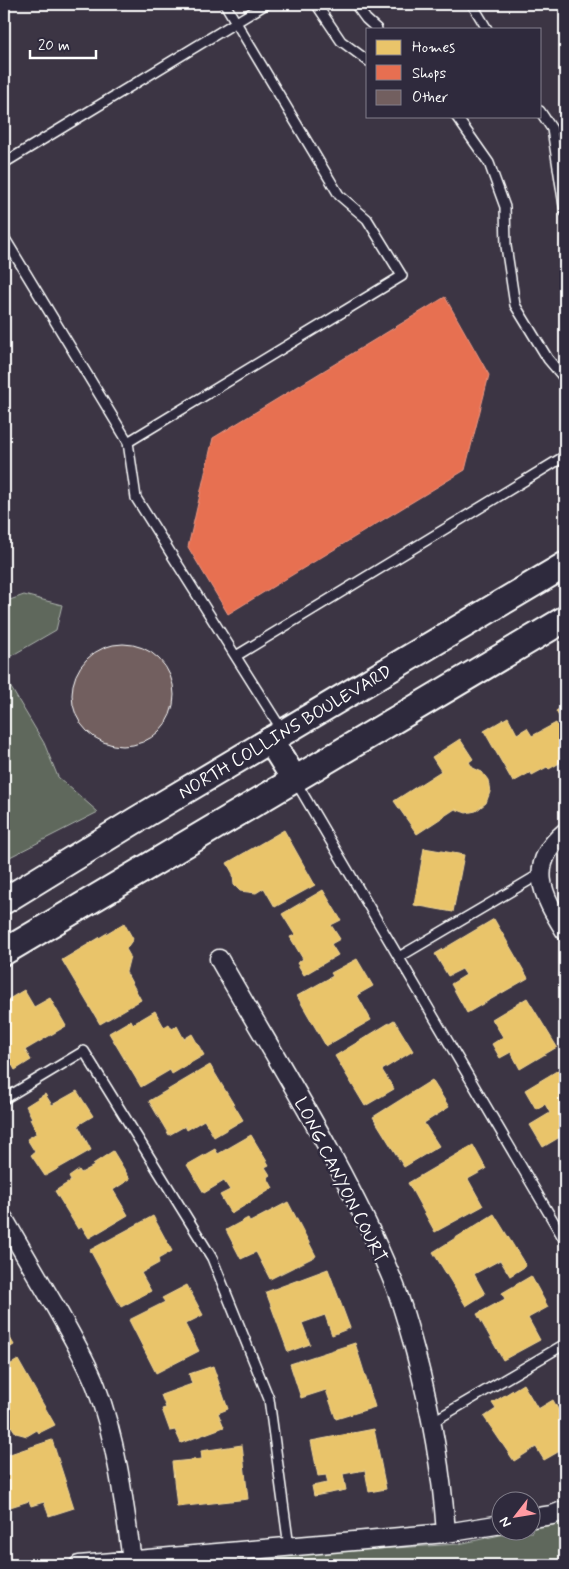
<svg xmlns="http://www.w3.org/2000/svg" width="569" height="1569" font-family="Mynerve,sans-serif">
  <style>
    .green { fill: #5e685c; stroke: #aeb4ae }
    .homes { fill: #e9c46a; stroke: #f0d697 }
    .shops { fill: #e76f51; stroke: #ee9a85 }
    .building { fill: #725f5f; stroke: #fff }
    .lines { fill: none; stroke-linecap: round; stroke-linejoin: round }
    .lane-casing { stroke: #fff; stroke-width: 12 }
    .street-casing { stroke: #fff; stroke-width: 21 }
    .secondary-casing { stroke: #fff; stroke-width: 29 }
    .lane { stroke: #2f2a3d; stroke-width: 9 }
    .street { stroke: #2f2a3d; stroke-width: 18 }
    .secondary { stroke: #2f2a3d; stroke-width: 25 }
    .labels { text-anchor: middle; stroke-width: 5; stroke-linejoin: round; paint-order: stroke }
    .street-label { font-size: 18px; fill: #fff; stroke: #2f2a3d }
  </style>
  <rect width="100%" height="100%" fill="#3c3544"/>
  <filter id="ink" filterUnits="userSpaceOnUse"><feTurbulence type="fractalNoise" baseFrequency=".02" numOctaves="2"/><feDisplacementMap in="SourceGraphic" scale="10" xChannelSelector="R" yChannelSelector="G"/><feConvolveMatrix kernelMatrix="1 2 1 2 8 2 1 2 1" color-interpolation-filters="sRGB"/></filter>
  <g filter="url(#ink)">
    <!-- green -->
    <path class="green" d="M24 595 62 605 56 630 4 660V602Z
      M4 676 44 743 58 777 98 812 4 860Z
      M565 1518V1565H273L282 1555 459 1544 514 1532H532V1527Z"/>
    <!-- homes -->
    <path class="homes" d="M565 705V727L556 711Z
      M508 717 517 734 527 728 532 736 556 723 565 740V760L549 769 547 767 532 775 531 772 513 782 484 731Z
      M460 739 473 759 469 762 473 768 482 772 488 780 490 792 486 803 476 811 466 813 455 809 417 834 394 801 441 771 432 757Z
      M284 830 315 885 275 907 264 888 256 893 240 891 234 885 233 874 227 863Z
      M424 848 464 855 453 912 414 905Z
      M323 890 341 920 331 925 340 939 331 944 338 955 304 975 297 963 303 959 290 937 295 935 282 914Z
      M494 919 528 978 467 1013 451 984 466 975 462 969 448 976 435 954Z
      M124 923 133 939 126 949 130 956 126 972 141 1000 100 1024 62 960Z
      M357 959 373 986 357 995 371 1020 326 1046 297 996 333 976 331 973Z
      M24 990 34 1007 50 998 66 1026 25 1050 31 1060 15 1070 10 1061 4 1063V1002Z
      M527 998 557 1047 520 1069 511 1052 500 1058 492 1044 503 1037 492 1019Z
      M155 1011 164 1027 169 1024 172 1029 177 1026 184 1039 192 1034 204 1055 172 1074 170 1070 141 1087 109 1033 131 1020 133 1024Z
      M394 1020 413 1051 382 1070 394 1089 365 1106 335 1056Z
      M210 1065 243 1120 214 1137 204 1120 187 1130 185 1126 169 1135 149 1101Z
      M565 1066V1134L543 1147 530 1125 550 1113 545 1104 536 1109 525 1090Z
      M432 1080 449 1107 424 1123 439 1146 404 1167 373 1117Z
      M77 1091 93 1116 78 1125 91 1150 45 1176 31 1155 35 1152 27 1139 37 1133 30 1119 32 1118 26 1106 45 1094 52 1105Z
      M251 1135 269 1165 265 1167 270 1175 267 1177 273 1188 231 1214 220 1195 230 1190 224 1181 204 1193 187 1165 215 1149 218 1154Z
      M473 1145 486 1169 468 1179 483 1206 435 1232 408 1183Z
      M113 1151 130 1179 113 1190 128 1215 89 1238 82 1227 78 1229 55 1191 71 1181 69 1177 79 1170 81 1173 94 1166 93 1164Z
      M288 1202 316 1256 270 1279 256 1252 241 1259 226 1230 248 1218 250 1222Z
      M494 1214 526 1266 510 1276 500 1260 474 1274 485 1294 466 1306 433 1252Z
      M153 1216 172 1251 158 1259 159 1263 141 1273 151 1291 121 1307 90 1250Z
      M328 1269 350 1328 332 1335 325 1315 302 1323 310 1344 288 1352 266 1292Z
      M531 1276 548 1307 528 1318 540 1340 503 1360 477 1314 505 1299 502 1293Z
      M187 1285 203 1315 185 1324 199 1351 156 1373 129 1320 165 1302 162 1298Z
      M4 1327 14 1345 4 1351Z
      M355 1343 375 1407 336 1419 326 1390 301 1398 290 1364Z
      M18 1360 55 1425 39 1433 37 1430 27 1436 16 1433 7 1420 4 1418V1368Z
      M213 1366 228 1409 218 1413 224 1427 181 1443 175 1430 170 1431 162 1409 166 1408 161 1395 192 1384 189 1374Z
      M523 1384 538 1409 553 1400 565 1422V1448L544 1460 536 1447 514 1461 484 1417 496 1409 492 1403Z
      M374 1429 386 1489 369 1492 365 1470 343 1474 346 1490 314 1496 312 1486 328 1483 326 1475 318 1476 311 1441Z
      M52 1440 74 1508 49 1516 44 1502 31 1506 29 1501 4 1509V1456Z
      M242 1445 248 1499 177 1507 172 1462 202 1459 201 1451Z"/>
    <!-- shops -->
    <path class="shops" d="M445 297 489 375 465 470 228 614 188 547 213 438Z"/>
    <!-- building -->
    <path class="building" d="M72 695a51 51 0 1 1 102 0a51 51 0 1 1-102 0Z"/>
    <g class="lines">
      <defs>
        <path id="lane" d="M316 4 341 41 368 61
          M355 4 366 19 377 29
          M472 4 487 29
          M540 111 552 129 565 212
          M456 116 489 163 505 207 506 246 515 305 548 359 565 379
          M4 163 266 4
          M4 237 128 442 136 498 282 730
          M128 442 402 276 367 219 339 195 225 4
          M236 656 565 456
          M296 782 565 1241
          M399 957 540 874
          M4 1099 84 1051 212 1258 269 1399 289 1547
          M432 1422 565 1344"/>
        <path id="street" d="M565 832C526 865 542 894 565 931
          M219 959C280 1066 348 1171 395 1286 403 1307 409 1329 415 1351 431 1411 442 1472 446 1533
          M4 1219C21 1248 38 1278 56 1308 70 1333 85 1358 96 1386 117 1442 124 1502 132 1561
          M532 1518 552 1515 565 1510
          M79 1565 446 1533 502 1524"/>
        <g id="secondary">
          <path d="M270 740 295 780"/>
          <path id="s1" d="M4 901 136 820 565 565"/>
          <path d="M4 952 565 619"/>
        </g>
      </defs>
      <!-- lane casing -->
      <use href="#lane" class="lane-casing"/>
      <!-- street casing -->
      <use href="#street" class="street-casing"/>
      <!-- secondary casing -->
      <use href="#secondary" class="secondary-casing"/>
      <!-- lane -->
      <use href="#lane" class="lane"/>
      <!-- street -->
      <use href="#street" class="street"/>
      <!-- secondary -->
      <use href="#secondary" class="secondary"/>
    </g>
  </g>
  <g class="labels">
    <!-- street labels -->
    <g class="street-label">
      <text dy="6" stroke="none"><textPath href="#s1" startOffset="328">NORTH COLLINS BOULEVARD</textPath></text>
      <text transform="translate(341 1180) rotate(63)" y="6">LONG CANYON COURT</text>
    </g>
  </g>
  <!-- margin -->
  <rect width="569" height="1569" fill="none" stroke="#2f2a3d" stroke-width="20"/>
  <rect x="10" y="10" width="549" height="1549" fill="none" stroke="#fff" stroke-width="2" filter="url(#ink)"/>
  <!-- legend -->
  <rect x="366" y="28" width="175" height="90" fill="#2f2a3d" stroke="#827f8b"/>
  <rect x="376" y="40" width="25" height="15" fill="#e9c46a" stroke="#827f8b"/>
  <text x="412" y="52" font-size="15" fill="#ffffff">Homes</text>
  <rect x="376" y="65" width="25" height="15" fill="#e76f51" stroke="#827f8b"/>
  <text x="412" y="78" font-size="15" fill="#ffffff">Shops</text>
  <rect x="376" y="90" width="25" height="15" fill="#725f5f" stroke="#827f8b"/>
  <text x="412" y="102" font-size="15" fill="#ffffff">Other</text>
  <!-- north arrow -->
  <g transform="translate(516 1516) rotate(239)"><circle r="24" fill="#2f2a3d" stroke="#827f8b"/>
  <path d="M0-4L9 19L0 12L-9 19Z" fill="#ff9aa2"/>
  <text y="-8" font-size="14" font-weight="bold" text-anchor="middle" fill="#ffffff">N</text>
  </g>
  <!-- scale -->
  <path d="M30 50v8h66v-8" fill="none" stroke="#ffffff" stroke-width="2.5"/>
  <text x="38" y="50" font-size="15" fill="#ffffff" stroke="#2f2a3d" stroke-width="4" paint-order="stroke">20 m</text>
</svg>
